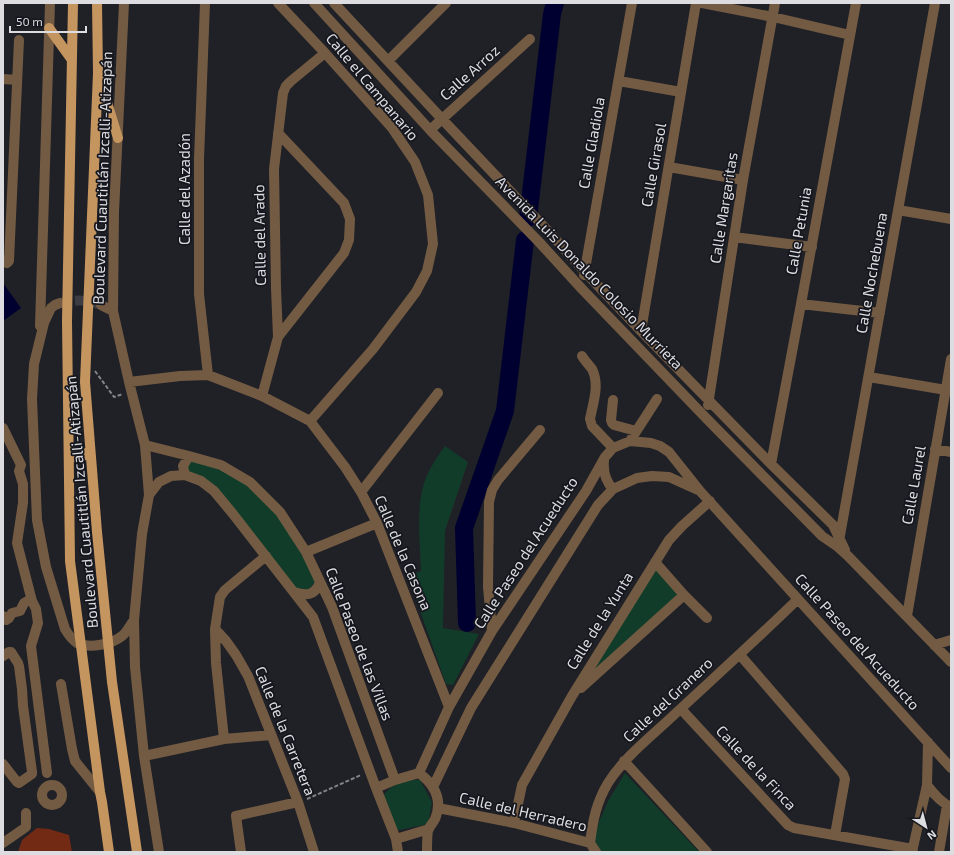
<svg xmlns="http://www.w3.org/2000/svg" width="954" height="855" font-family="'Exo 2',sans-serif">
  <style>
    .green { fill: #113c29 }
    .water { fill: #000030 }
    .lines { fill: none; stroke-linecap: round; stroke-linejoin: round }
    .river { stroke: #000030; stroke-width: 18 }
    .building { fill: #732a14 }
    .minor-tunnel { stroke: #3c3c43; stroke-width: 10; stroke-dasharray: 10 5; stroke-linecap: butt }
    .path { stroke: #838389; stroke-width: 2; stroke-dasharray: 4 2; stroke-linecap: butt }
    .minor { stroke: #725b42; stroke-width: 10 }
    .major { stroke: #c5955f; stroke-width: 10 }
    .labels { text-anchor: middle; stroke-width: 3.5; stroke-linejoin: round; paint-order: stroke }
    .street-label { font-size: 15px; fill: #dcdce1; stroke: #16171e }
  </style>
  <rect width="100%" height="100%" fill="#202027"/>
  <!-- green -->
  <path class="green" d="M445 446 468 462 445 531 443 628 479 634 453 685 446 684 408 577 421 571C420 542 415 502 427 475 432 465 438 455 445 446Z
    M190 460 220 468 248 484 281 518 315 578V582L309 589 302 590 295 589 219 491 187 473V466Z
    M655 566 681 596 582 684Z
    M625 773 699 852H600L593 842 599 822 608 801Z
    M411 780H420L432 802 428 824 395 831 381 798C390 786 398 783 411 780Z"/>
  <!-- water -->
  <path class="water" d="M3 283 21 308 3 321Z"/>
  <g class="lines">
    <!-- river -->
    <path class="river" d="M528 218 552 14 555 3
      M467 623 464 528 505 411 525 240"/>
  </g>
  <!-- building -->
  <path class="building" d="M37 828 49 829 69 835 72 852H18L22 840Z"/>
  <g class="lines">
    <!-- minor-tunnel -->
    <path class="minor-tunnel" d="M60 303C77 300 85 299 101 305"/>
    <!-- path -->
    <path class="path" d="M95 371 114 397 123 394
      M307 799 361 775"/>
    <!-- minor -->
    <path class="minor" d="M124 3 114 212 113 311 129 382 145 445 149 495 142 534 134 620 135 667 144 756 159 852
      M205 3 199 159V294L208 375
      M278 3 325 53 392 128 415 162 428 195 433 244 427 271 416 292 373 349 310 421
      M314 3 430 130 539 242 582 289 706 418 822 536 838 547 848 556 951 662
      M334 3 442 119 547 230 585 272 641 331 771 464 833 525 845 550
      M702 3 773 17 850 35
      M388 61 446 3
      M3 79 17 80
      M619 81 681 92
      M430 130 530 39
      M669 167 743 180
      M898 210 951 219
      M734 237 812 247
      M3 260 7 263 9 261 19 40
      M584 275 632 3
      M60 303 55 305 51 308 44 323 34 364 32 399 37 520 46 567 65 629C68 634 71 639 77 643 90 649 112 644 122 636 127 632 130 625 134 620
      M801 304 880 313
      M101 305 113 311
      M40 326 50 3
      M641 331 696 3
      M278 337 344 253 349 240 350 219 344 203 278 133
      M582 356C585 361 589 365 592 369 600 385 593 403 590 419L592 426 613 448
      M869 377 946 390
      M129 382 180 376 208 375 262 396 310 421 345 467 361 492 377 523 449 707
      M262 396 278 337 276 288 274 169 283 93 286 86 291 81 325 53
      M613 400 611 420 612 423 614 425 636 431
      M708 405 743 180 775 3
      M3 428 21 465 19 471 23 484V503L17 543 32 601
      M630 441 657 399
      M145 445 189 456 221 465 250 482 280 512 306 552 332 607 395 780
      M935 449 951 452
      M604 460C603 471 605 481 613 489
      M771 464 801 304 856 3
      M185 475 183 466 189 456
      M361 492 438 393
      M149 495 159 482 171 476 185 475 201 481 214 491 233 514 313 617 376 788 396 839 398 852
      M839 541 935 3
      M306 552 377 523
      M655 562 684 595 707 618
      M294 592C306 596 315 596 320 582
      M3 616 6 620 9 618 12 613 20 611 24 603 31 599 36 609 38 623 31 646 47 773
      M907 616 951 359
      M215 629 226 641 236 655 248 676 298 802 314 852
      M492 631 488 587 489 502 492 490 498 480 540 430
      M934 645 951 640
      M740 655 843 774 845 779 835 835
      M3 656 9 652H11L18 663 19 666 22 689 23 706 32 772V774L19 783 17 782 3 764
      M61 684 72 749 75 761 100 792
      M581 688 684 595
      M681 709 788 825 794 828 913 849
      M224 739 216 663 215 629 220 597 225 590 266 556
      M928 742 927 785C933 793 941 803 951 807
      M144 756 224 739 271 735
      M624 761 707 852
      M419 773 449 707 492 631 586 491 605 457 613 448 630 441 651 443 660 446 669 452 700 491 951 768
      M419 773C435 785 443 800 435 819 433 823 430 826 428 830 427 837 427 845 427 852
      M42 795a10 10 0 1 1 20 0a10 10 0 1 1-20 0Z
      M433 787 471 708 598 505 613 489 637 478 652 476 669 477 698 490
      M376 788 395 780 419 773
      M438 808 514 823 590 843 596 852
      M514 823 522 785 572 696 669 540 682 526 710 501
      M396 839 429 829
      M3 843 26 827V813
      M590 843C593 820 596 803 608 783 625 756 653 735 676 713 717 675 758 638 798 599
      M241 852 236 816 298 802
      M912 852 927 785
      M939 852 947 805"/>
    <!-- major -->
    <path class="major" d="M73 3 67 321 70 561 100 792 102 802 109 852
      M97 3 98 73 85 382 97 532 112 682 137 852
      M49 28 72 60
      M100 80 118 138
      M69 448C74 462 82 459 90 450"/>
  </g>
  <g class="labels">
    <!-- street labels -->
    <g class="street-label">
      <text transform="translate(470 73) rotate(-42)" y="5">Calle Arroz</text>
      <text transform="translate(372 87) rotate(50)" y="5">Calle el Campanario</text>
      <text transform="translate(592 143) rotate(-80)" y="5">Calle Gladiola</text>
      <text transform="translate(654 165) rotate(-80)" y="5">Calle Girasol</text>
      <text transform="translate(103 178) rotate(-88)" y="5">Boulevard Cuautitlán Izcalli-Atizapán</text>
      <text transform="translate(185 189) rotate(-90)" y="5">Calle del Azadón</text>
      <text transform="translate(724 208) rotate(-81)" y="5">Calle Margaritas</text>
      <text transform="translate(799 231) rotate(-80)" y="5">Calle Petunia</text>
      <text transform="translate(260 235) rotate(-91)" y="5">Calle del Arado</text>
      <text transform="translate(589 273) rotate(46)" y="5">Avenida Luis Donaldo Colosio Murrieta</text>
      <text transform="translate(872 273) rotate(-80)" y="5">Calle Nochebuena</text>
      <text transform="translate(914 485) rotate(-80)" y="5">Calle Laurel</text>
      <text transform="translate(82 502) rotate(-95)" y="5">Boulevard Cuautitlán Izcalli-Atizapán</text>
      <text transform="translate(403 553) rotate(67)" y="5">Calle de la Casona</text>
      <text transform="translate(526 553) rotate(-57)" y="5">Calle Paseo del Acueducto</text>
      <text transform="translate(600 621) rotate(-58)" y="5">Calle de la Yunta</text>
      <text transform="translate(857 642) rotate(48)" y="5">Calle Paseo del Acueducto</text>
      <text transform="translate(359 644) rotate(69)" y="5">Calle Paseo de las Villas</text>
      <text transform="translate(668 700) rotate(-43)" y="5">Calle del Granero</text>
      <text transform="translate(285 731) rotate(68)" y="5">Calle de la Carretera</text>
      <text transform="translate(756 768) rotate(47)" y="5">Calle de la Finca</text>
      <text transform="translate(523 812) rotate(13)" y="5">Calle del Herradero</text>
    </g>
  </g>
  <!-- border -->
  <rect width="954" height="855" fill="none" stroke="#dcdce1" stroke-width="8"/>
  <!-- north arrow -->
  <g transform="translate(926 827) rotate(144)" stroke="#16171e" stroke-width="3" paint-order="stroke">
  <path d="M0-3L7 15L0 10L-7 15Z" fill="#dcdce1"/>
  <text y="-6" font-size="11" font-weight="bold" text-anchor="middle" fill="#dcdce1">N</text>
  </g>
  <!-- scale -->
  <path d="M10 26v6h76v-6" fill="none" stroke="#dcdce1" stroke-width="2"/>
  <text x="16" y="26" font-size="12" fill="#dcdce1" stroke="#16171e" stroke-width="3" paint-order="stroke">50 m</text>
</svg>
